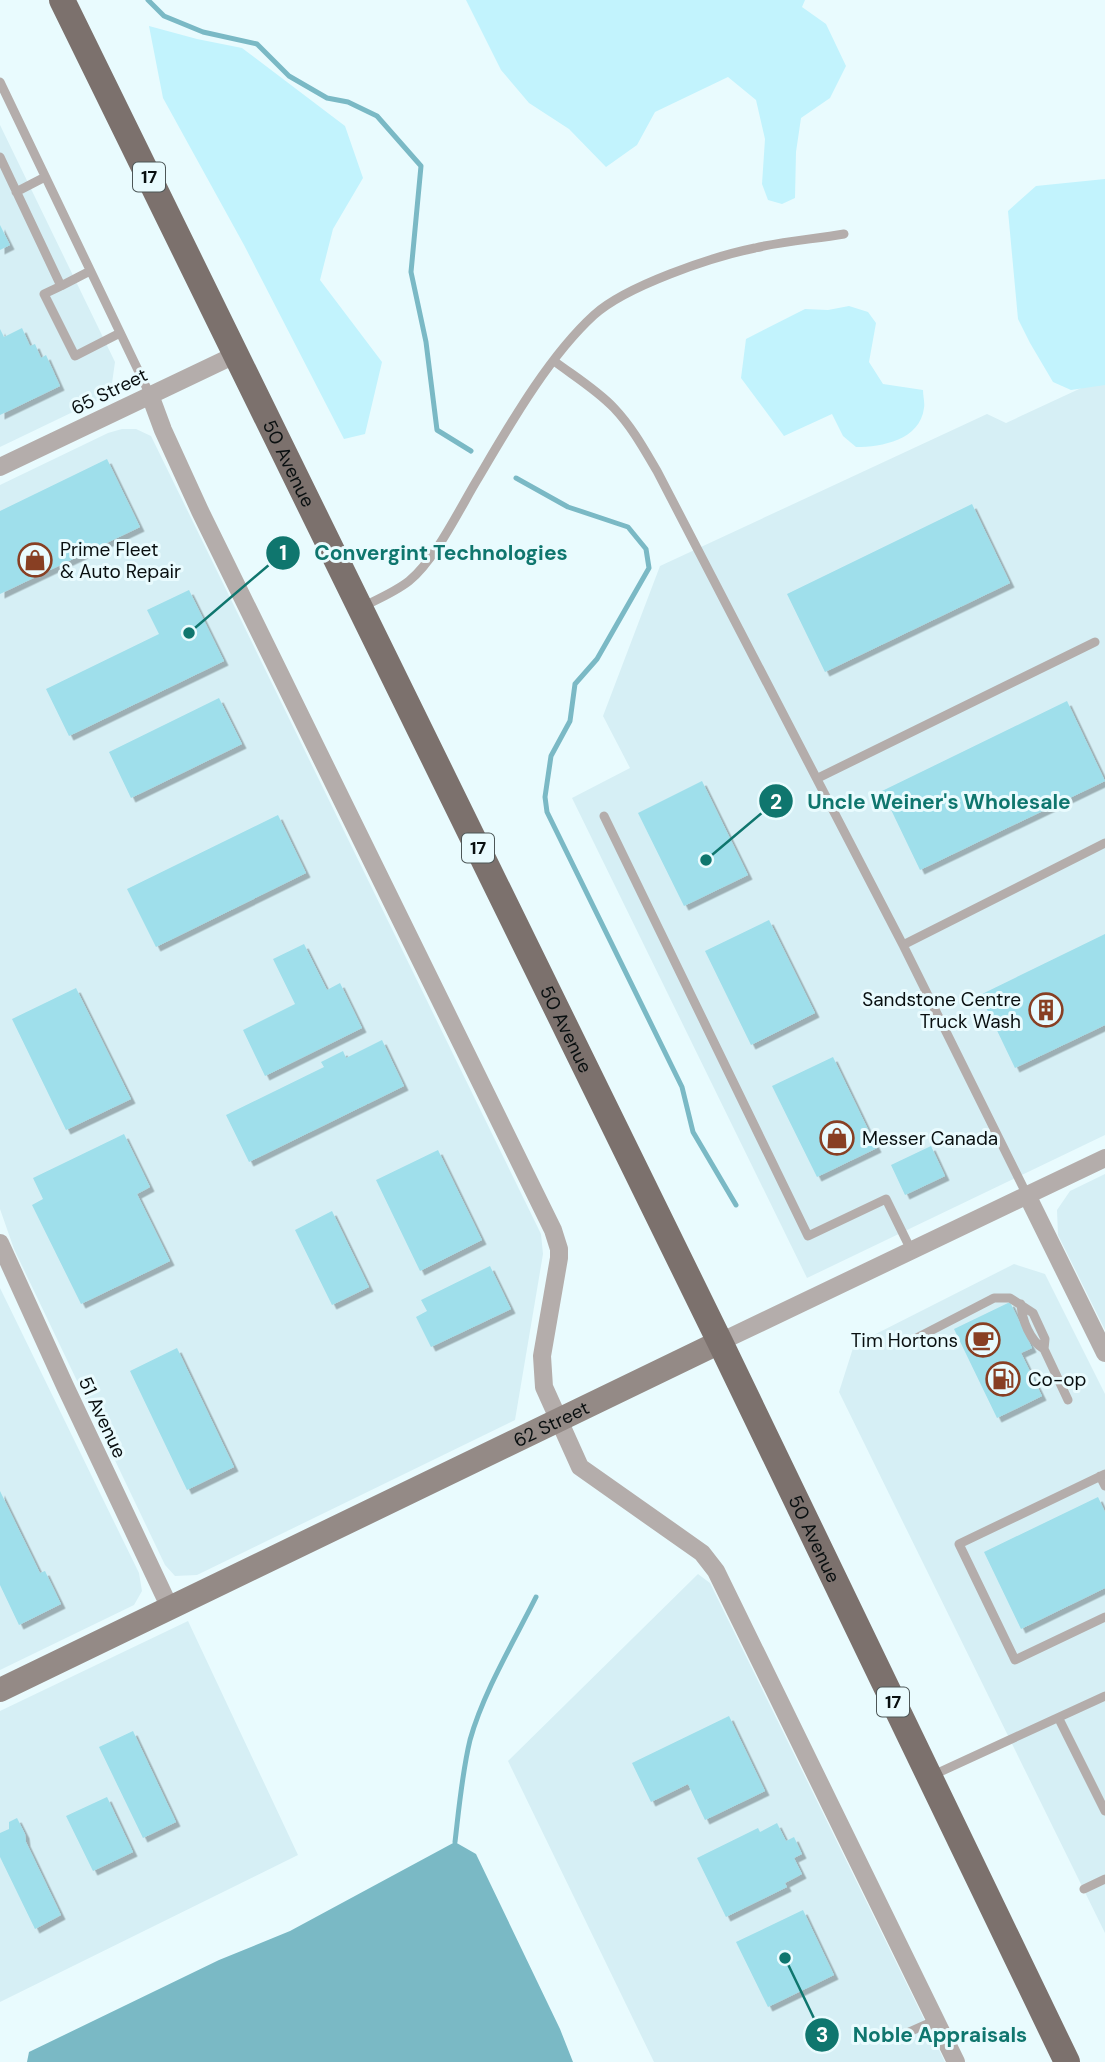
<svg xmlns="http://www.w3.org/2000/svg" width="1105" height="2062" font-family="'DM Sans',sans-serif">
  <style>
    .built { fill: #d6eff5 }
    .green { fill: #c2f3fd }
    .water { fill: #7ab9c5 }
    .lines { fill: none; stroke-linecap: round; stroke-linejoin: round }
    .stream { stroke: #7ab9c5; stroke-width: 5 }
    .building { fill: #9fdfeb; filter: url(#shadow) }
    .service { stroke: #b4adab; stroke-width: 9 }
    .minor { stroke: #b4adab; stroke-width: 18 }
    .secondary { stroke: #948a86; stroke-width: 24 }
    .primary { stroke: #7c716d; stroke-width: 26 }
    .labels { text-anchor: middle; stroke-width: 6; stroke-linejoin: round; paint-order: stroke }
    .shield { fill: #e9fbfe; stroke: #4c5657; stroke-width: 2 }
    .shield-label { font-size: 18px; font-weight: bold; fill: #090f10 }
    .street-label { font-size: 19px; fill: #090f10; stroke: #e9fbfe }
    .poi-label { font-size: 19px; fill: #090f10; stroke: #e9fbfe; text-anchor: start }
    .leader { fill: none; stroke: #0f766e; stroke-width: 2.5 }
    .callout-dot { fill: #0f766e; stroke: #e9fbfe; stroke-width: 2.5 }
    .mark-label { font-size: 21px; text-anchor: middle; font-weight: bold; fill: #fff }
    .callout-label { font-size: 21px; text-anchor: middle; font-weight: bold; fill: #0f766e; stroke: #e9fbfe; stroke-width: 6; stroke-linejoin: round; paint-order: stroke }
  </style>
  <defs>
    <filter id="shadow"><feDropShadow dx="4.5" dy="4.5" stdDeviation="0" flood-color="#0004"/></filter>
  </defs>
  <rect width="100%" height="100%" fill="#e9fbfe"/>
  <!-- built -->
  <path class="built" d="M0 125 115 362 112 383 102 398 0 447Z
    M1105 377V1135L807 1278 572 798 630 768 603 716 660 566 987 414 1006 423Z
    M122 429H136L151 436 541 1234 543 1254 515 1420 197 1575 175 1576 165 1565 14 1249 0 1209V485L108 433Z
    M1105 1174V1330L1058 1235 1057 1210 1070 1191Z
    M1014 1264 1045 1274 1105 1394V1933L839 1392 854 1345Z
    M0 1288 139 1573 142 1591 134 1605 0 1670Z
    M698 1574 710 1583 945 2062H654L508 1761Z
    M188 1621 298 1855 0 2002V1711Z"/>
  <!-- green -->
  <path class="green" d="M466 0H805L802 7 826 24 846 66 830 98 801 118 796 152 795 198 782 204 768 200 762 184 765 139 756 100 728 77 655 112 637 145 606 167 569 129 529 103 501 70Z
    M149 26 197 39 242 48 345 126 363 178 333 229 320 280 382 362 365 434 344 439 244 245 163 98Z
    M1105 179V385L1071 390 1053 382 1030 343 1018 319 1008 211 1036 186Z
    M849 306 868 312 876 323 869 362 883 384 923 390C923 396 925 403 924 408 920 440 882 447 856 447L843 436 832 414 784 436 741 378 746 339 805 309 828 310Z"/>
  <!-- water -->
  <path class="water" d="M455 1842 476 1854 560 2029 573 2062H27L29 2052 219 1960 290 1931Z"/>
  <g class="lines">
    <!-- stream -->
    <path class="stream" d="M148 0 164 16 203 32 257 44 289 76 327 98 348 102 377 116 421 166 411 272 426 342 437 430 471 451
      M516 478 568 507 628 527 646 549 649 568 597 659 575 684 570 721 551 756 545 797 547 812 682 1087 693 1132 736 1205
      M455 1842C459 1808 462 1773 470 1740 483 1693 514 1641 536 1597"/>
  </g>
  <!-- building -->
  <path class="building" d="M0 225 10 245 0 250Z
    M22 328 30 346 35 344 41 358 46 355 60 386 0 415V329L4 337Z
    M107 459 140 527 0 594V511Z
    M972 504 1010 583 825 672 787 594Z
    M189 590 224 661 69 736 46 689 159 634 147 610Z
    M219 698 242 744 131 798 109 752Z
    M1067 701 1105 781 920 870 882 791Z
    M702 781 748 875 684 906 638 813Z
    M278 815 306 873 156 947 127 889Z
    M769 920 815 1013 751 1045 705 951Z
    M1105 934V1025L1015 1068 980 995Z
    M304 944 327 990 340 983 362 1028 265 1076 243 1030 295 1004 273 959Z
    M76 988 131 1099 66 1130 12 1019Z
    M382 1040 404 1086 249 1162 226 1115 324 1067 321 1062 343 1051 346 1058Z
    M833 1057 877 1148 817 1177 772 1086Z
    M124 1134 150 1187 137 1194 170 1261 81 1304 32 1205 43 1199 33 1178Z
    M931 1146 945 1176 905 1195 891 1165Z
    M438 1150 482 1240 420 1271 376 1180Z
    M332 1211 369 1287 332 1305 295 1230Z
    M490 1266 511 1309 431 1347 416 1317 427 1311 421 1300Z
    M1010 1302 1032 1348 1021 1353 1042 1396 997 1418 954 1329Z
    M177 1348 234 1467 187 1490 130 1371Z
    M0 1491 40 1573 45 1571 61 1604 19 1625 0 1585Z
    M1098 1497 1105 1512V1588L1021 1629 984 1552Z
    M729 1716 765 1791 705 1820 688 1784 651 1802 632 1763Z
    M133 1731 176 1822 143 1838 99 1747Z
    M107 1797 133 1852 93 1871 66 1816Z
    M17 1818 25 1834 26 1842 61 1915 35 1929 0 1857V1833L9 1829V1822Z
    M777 1823 786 1841 794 1837 802 1854 794 1858 802 1874 785 1883 787 1887 726 1917 697 1858 758 1828 760 1832Z
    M803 1910 834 1975 768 2007 736 1942Z"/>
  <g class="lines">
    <!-- service -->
    <path class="service" d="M0 82 150 395
      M0 157 61 286 90 271
      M16 192 45 177
      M61 286 44 294 75 356 120 333
      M554 361C574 376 597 390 614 408 632 427 644 449 657 471L903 945 1027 1195
      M362 607C378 599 395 592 409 581 435 560 459 510 477 480 509 426 548 357 594 315 626 286 711 257 755 248 784 241 815 239 844 234
      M818 778 1095 642
      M604 816 808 1236 886 1199 911 1250
      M903 945 1105 843
      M1021 1304C1022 1320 1030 1341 1044 1349
      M907 1343 994 1298H1010L1033 1313 1045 1339 1044 1349 1068 1400
      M1105 1474 959 1544 1015 1660 1105 1617
      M1100 1476 1105 1486
      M1059 1719 1105 1811
      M931 1776 1105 1696
      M1084 1889 1105 1879
      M900 2036 936 2020"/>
    <!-- minor -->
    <path class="minor" d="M150 395 163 430 200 511 553 1230 559 1249V1258L542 1356 544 1387 580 1467 702 1553 716 1571 956 2062
      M0 467 237 354
      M1027 1195 1105 1353
      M0 1243 65 1386 170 1608
      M720 1342 1105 1158"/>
    <!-- secondary -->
    <path class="secondary" id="s1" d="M0 1690 720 1342"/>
    <!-- primary -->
    <path class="primary" id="s2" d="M62 0 720 1342 1067 2062"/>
  </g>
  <!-- icons -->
  <defs>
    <symbol id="shop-ring" viewBox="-11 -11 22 22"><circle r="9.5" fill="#e9fbfe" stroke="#883f23" stroke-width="1.5"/><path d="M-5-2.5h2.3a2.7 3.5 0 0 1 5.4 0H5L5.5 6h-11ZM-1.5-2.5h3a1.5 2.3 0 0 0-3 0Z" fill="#883f23"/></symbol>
    <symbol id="building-ring" viewBox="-11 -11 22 22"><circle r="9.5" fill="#e9fbfe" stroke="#883f23" stroke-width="1.5"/><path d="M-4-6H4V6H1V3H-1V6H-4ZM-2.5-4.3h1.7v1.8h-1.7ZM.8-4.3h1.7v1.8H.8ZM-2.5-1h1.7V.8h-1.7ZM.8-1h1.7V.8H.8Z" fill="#883f23"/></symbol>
    <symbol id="cafe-ring" viewBox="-11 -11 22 22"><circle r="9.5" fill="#e9fbfe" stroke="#883f23" stroke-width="1.5"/><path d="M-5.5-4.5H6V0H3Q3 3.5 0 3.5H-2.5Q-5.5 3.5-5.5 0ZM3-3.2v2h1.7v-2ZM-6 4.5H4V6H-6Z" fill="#883f23"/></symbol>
    <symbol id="fuel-ring" viewBox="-11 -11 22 22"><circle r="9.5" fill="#e9fbfe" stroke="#883f23" stroke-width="1.5"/><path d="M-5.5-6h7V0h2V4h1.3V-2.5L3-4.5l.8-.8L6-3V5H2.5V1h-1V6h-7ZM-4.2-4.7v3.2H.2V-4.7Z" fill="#883f23"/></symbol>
  </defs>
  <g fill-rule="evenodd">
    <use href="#shop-ring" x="16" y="541" width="38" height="38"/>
    <use href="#building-ring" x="1027" y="991" width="38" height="38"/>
    <use href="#shop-ring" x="818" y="1119" width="38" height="38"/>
    <use href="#cafe-ring" x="964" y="1321" width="38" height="38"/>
    <use href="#fuel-ring" x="984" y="1360" width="38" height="38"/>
  </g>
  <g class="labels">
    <!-- shield labels -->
    <g class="shield">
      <rect x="133" y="162.5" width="32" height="29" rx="5"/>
      <rect x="462" y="833.5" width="32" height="29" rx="5"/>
      <rect x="877" y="1687.5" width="32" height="29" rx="5"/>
    </g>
    <g class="shield-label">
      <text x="149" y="183">17</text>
      <text x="478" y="854">17</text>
      <text x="893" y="1708">17</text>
    </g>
    <!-- street labels -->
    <g class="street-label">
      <text transform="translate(109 391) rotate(-26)" y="7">65 Street</text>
      <text dy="7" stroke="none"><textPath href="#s2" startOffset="516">50 Avenue</textPath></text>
      <text dy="7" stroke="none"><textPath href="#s2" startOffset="1146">50 Avenue</textPath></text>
      <text transform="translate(103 1417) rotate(65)" y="7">51 Avenue</text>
      <text dy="7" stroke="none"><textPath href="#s1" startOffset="612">62 Street</textPath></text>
      <text dy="7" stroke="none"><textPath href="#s2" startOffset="1713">50 Avenue</textPath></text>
    </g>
    <!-- poi labels -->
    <g class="poi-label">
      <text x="60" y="556">Prime Fleet<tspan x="60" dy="22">&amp; Auto Repair</tspan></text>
      <text x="1021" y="1006" text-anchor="end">Sandstone Centre<tspan x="1021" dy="22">Truck Wash</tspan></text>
      <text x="862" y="1145">Messer Canada</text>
      <text x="958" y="1347" text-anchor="end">Tim Hortons</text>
      <text x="1028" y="1386">Co-op</text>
    </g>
  </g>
  <!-- callouts -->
  <path class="leader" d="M189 633L283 553M706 860L776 801M785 1958L822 2035"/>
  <g class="callout-dot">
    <circle cx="189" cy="633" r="7"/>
    <circle cx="706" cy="860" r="7"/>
    <circle cx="785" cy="1958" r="7"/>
    <circle cx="283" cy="553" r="18"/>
    <circle cx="776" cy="801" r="18"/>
    <circle cx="822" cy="2035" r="18"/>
  </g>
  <g class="mark-label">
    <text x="283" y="560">1</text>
    <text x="776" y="809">2</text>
    <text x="822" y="2042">3</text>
  </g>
  <g class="callout-label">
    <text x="441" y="560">Convergint Technologies</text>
    <text x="939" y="809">Uncle Weiner's Wholesale</text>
    <text x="940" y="2042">Noble Appraisals</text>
  </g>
</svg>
